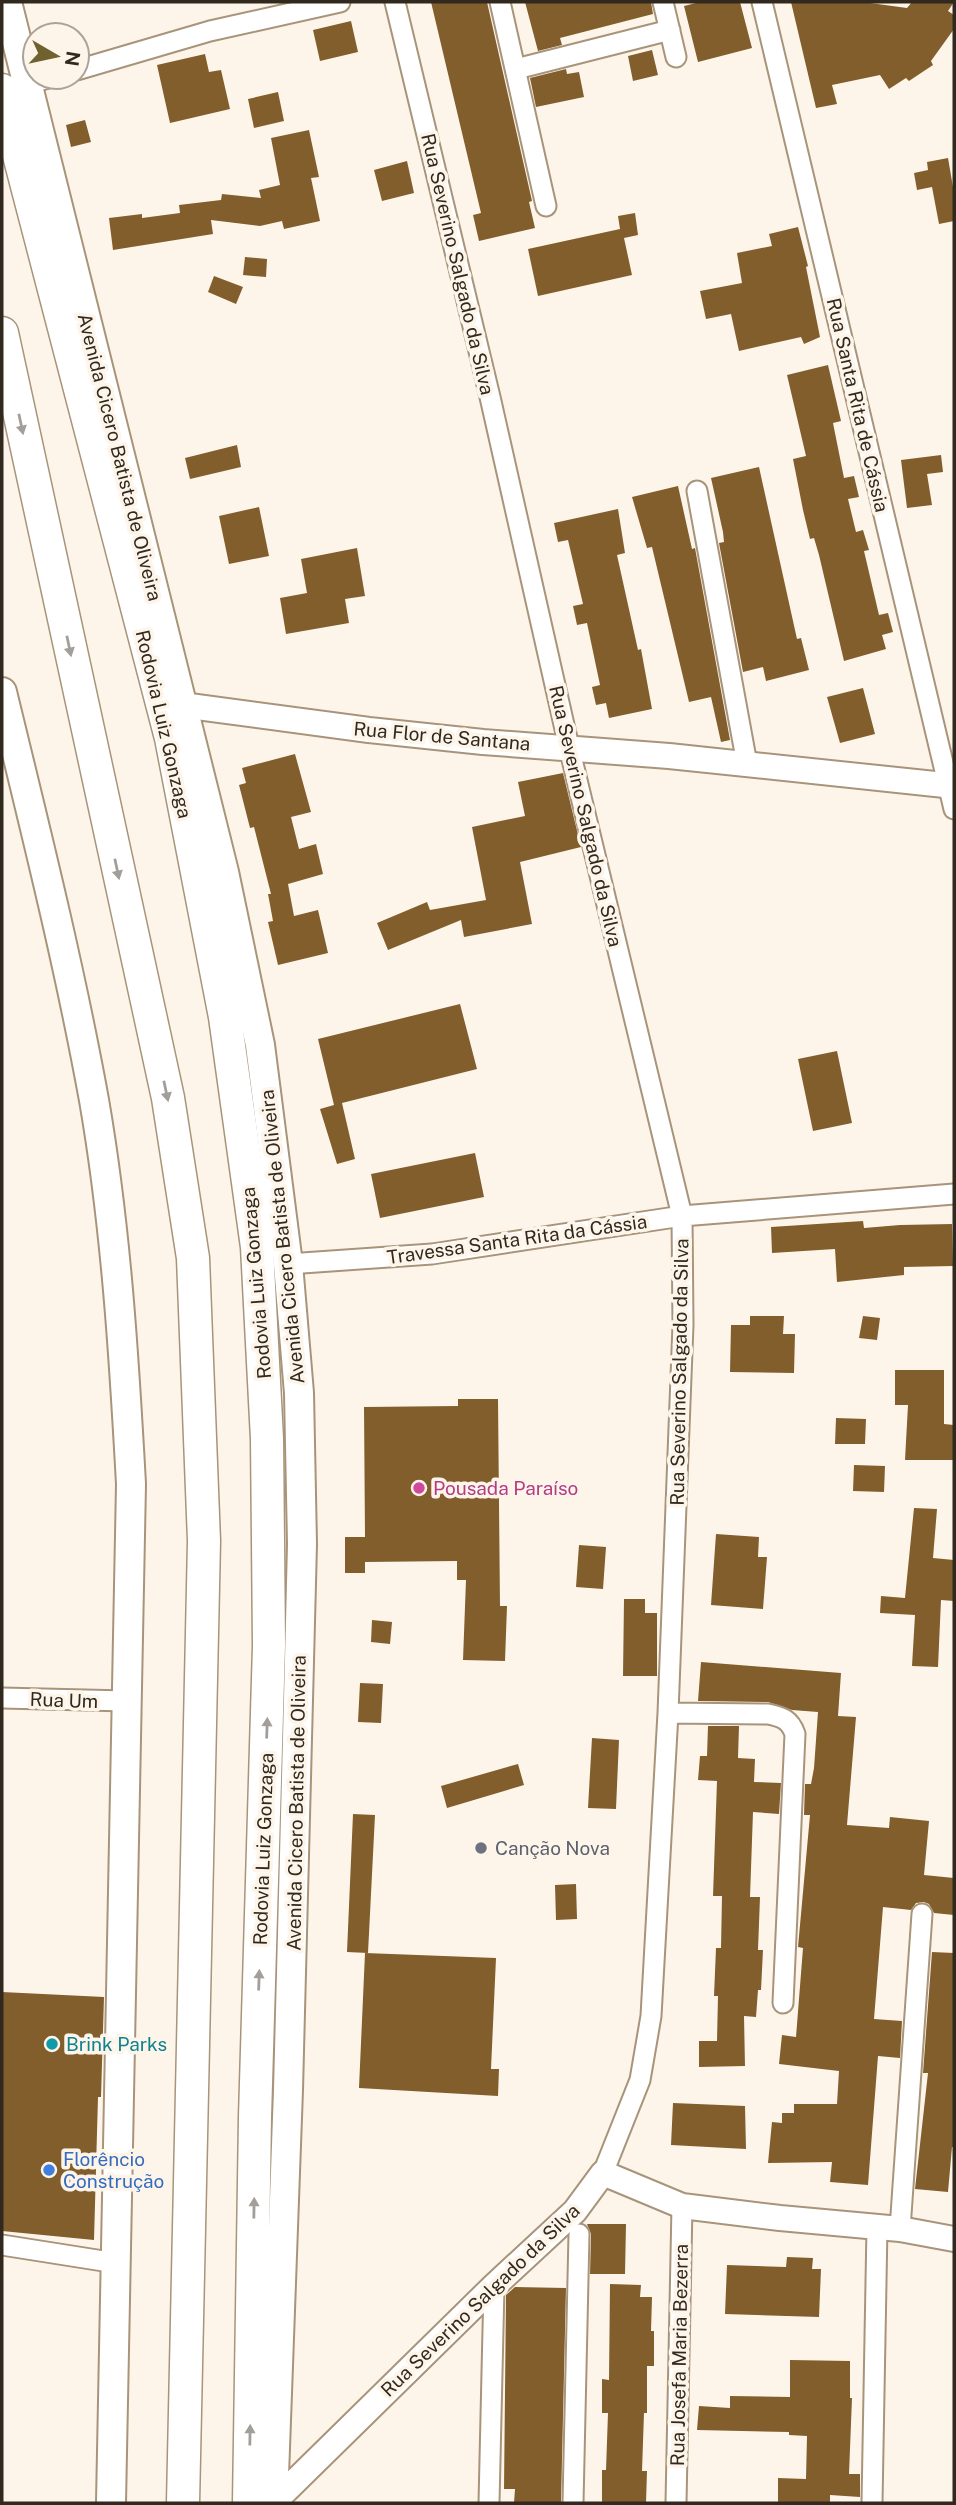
<svg xmlns="http://www.w3.org/2000/svg" width="956" height="2505" font-family="'Public Sans',sans-serif">
  <style>
    .building { fill: #825e2c }
    .lines { fill: none; stroke-linecap: round; stroke-linejoin: round }
    .minor-casing { stroke: #a8947a; stroke-width: 23 }
    .tertiary-casing { stroke: #a8947a; stroke-width: 28 }
    .secondary-casing { stroke: #a8947a; stroke-width: 32 }
    .trunk-casing { stroke: #a8947a; stroke-width: 35 }
    .minor { stroke: #fff; stroke-width: 19 }
    .tertiary { stroke: #fff; stroke-width: 24 }
    .secondary { stroke: #fff; stroke-width: 28 }
    .trunk { stroke: #fff; stroke-width: 32 }
    .oneway { fill: #a29e9a }
    .hotel-dot { fill: #d1479c; stroke: #fef5ea; stroke-width: 2.5 }
    .worship-dot { fill: #6b7280; stroke: #fef5ea; stroke-width: 2.5 }
    .culture-dot { fill: #0f9aa8; stroke: #fef5ea; stroke-width: 2.5 }
    .shop-dot { fill: #3f7fe0; stroke: #fef5ea; stroke-width: 2.5 }
    .labels { text-anchor: middle; stroke-width: 7; stroke-linejoin: round; paint-order: stroke }
    .street-label { font-size: 19px; fill: #31281e; stroke: #fef5ea }
    .hotel-label { font-size: 19px; fill: #b23c85; stroke: #fef5ea; text-anchor: start }
    .worship-label { font-size: 19px; fill: #5b616d; stroke: #fef5ea; text-anchor: start }
    .culture-label { font-size: 19px; fill: #0d838f; stroke: #fef5ea; text-anchor: start }
    .shop-label { font-size: 19px; fill: #366cbe; stroke: #fef5ea; text-anchor: start }
  </style>
  <rect width="100%" height="100%" fill="#fef5ea"/>
  <!-- building -->
  <path class="building" d="M431 2H487L532 201 529 202 535 228 479 241 473 215 481 213Z
    M525 2H651L653 14 560 38 562 45 538 51Z
    M700 2H740L752 48 698 62 684 6Z
    M791 2H863L907 8 912 2H954L948 11 954 15V29L931 61 933 65 909 81 906 78 889 89 880 75 832 85 837 104 816 108Z
    M351 21 358 52 320 61 313 30Z
    M652 50 658 75 633 81 628 56Z
    M205 54 209 72 221 70 230 109 170 123 157 65Z
    M566 69 567 74 579 72 584 97 536 107 530 78Z
    M278 92 284 121 254 128 248 99Z
    M85 120 91 142 71 147 66 125Z
    M309 130 319 177 311 178 320 221 284 229 282 221 260 226 211 220 213 234 113 250 109 218 142 214V218L180 213 179 205 221 200 222 194 261 198 259 190 280 185 271 138Z
    M948 158 954 193V221L939 224 932 187 917 190 914 173 928 170 927 162Z
    M407 161 414 193 382 201 374 170Z
    M635 213 638 235 624 238 632 275 538 296 528 249 620 229 618 216Z
    M798 227 808 266 806 267 820 337 804 344 801 337 739 351 731 314 706 319 700 291 742 283 737 253 772 246 769 234Z
    M245 257 267 259 266 277 243 275Z
    M214 276 243 287 236 304 208 292Z
    M828 365 841 421 833 423 844 478 854 476 859 497 848 499 856 532 863 530 869 550 864 551 879 615 888 613 893 632 882 635 886 649 844 661 819 555 814 538 810 539 803 510 793 459 806 456 787 375Z
    M237 445 241 467 190 479 185 458Z
    M941 455 943 472 927 474 932 505 907 508 901 460Z
    M759 467 797 639 801 638 809 670 766 681 763 667 743 672 719 543 724 542 723 532 711 478Z
    M678 486 692 549 695 548 730 740 721 742 711 697 689 702 652 547 647 548 632 497Z
    M259 507 269 556 229 564 219 516Z
    M618 509 625 553 617 555 638 650 641 649 652 709 609 718 606 703 596 705 592 687 600 685 587 623 577 625 573 606 583 604 568 540 558 542 554 523Z
    M357 548 365 596 345 599 349 623 286 634 280 598 307 593 301 559Z
    M863 688 875 734 840 743 827 697Z
    M295 754 311 812 291 817 299 849 316 844 323 874 288 884 294 916 318 910 328 953 278 965 268 922 273 921 268 894H271L254 827 250 828 239 785 246 783 242 768Z
    M563 773 581 847 520 862 532 924 464 937 461 920 388 950 377 923 427 902 430 910 486 900 472 827 525 816 518 782Z
    M460 1004 477 1069 342 1103 355 1159 337 1164 320 1109 334 1105 318 1039Z
    M837 1051 852 1123 813 1131 798 1059Z
    M475 1153 484 1197 380 1218 371 1174Z
    M863 1221 864 1228 900 1225 952 1224 953 1266 904 1267V1275L837 1282 835 1249 772 1253 771 1227Z
    M750 1316H784L783 1334H795L794 1373 730 1372 731 1325H750Z
    M863 1316 880 1318 877 1340 859 1338Z
    M895 1370H944V1424L954 1425V1460H905L908 1405H895Z
    M458 1399H498L500 1606H507L505 1661 463 1660 466 1580H457V1561L365 1562V1573H345V1537H365L364 1407 458 1406Z
    M836 1418 866 1419 865 1444H835Z
    M854 1465 885 1466 884 1492 853 1491Z
    M914 1508 937 1509 933 1558 954 1560V1601L941 1600 938 1667 912 1666 915 1615 880 1613 881 1596 905 1598Z
    M716 1534 759 1537 758 1557H767L763 1609 711 1605Z
    M579 1545 606 1547 603 1589 576 1587Z
    M624 1599H645V1613H657V1676H623Z
    M372 1620 392 1622 390 1644 371 1642Z
    M701 1662 841 1673 838 1716 856 1717 847 1825 889 1828 890 1817 929 1821 924 1875 954 1878V1915L934 1913 929 1904 924 1902 916 1903 911 1910 883 1907 874 2019 902 2021 900 2058 878 2056 868 2185 830 2182 832 2162 768 2163 772 2122 782 2123V2113H794V2104H837L839 2071 779 2064 782 2035 796 2037 803 1948 798 1947 810 1815H804L805 1784H811L814 1768 818 1712 792 1710 768 1702 698 1701Z
    M360 1683 383 1684 381 1723 358 1722Z
    M708 1726H739L738 1758 755 1759 754 1782 781 1783 779 1814 753 1812 750 1897H760L758 1950H763L761 1990H758L756 2017 744 2016 745 2066 699 2067V2041H717L718 1996H714L716 1948H721L722 1896H713L717 1781 698 1780 700 1756H707Z
    M592 1738 619 1740 616 1809 588 1808Z
    M518 1764 524 1785 447 1808 441 1786Z
    M353 1814 375 1815 368 1953 347 1952Z
    M576 1884 577 1919 556 1920 555 1885Z
    M932 1952 954 1953V2147H952L948 2192 915 2189 928 2073H923Z
    M365 1953 496 1958 491 2069H499L498 2096 359 2088Z
    M2 1992 104 1997 101 2097H98L94 2240 2 2231Z
    M673 2103 745 2106 746 2149 671 2145Z
    M587 2224H626L625 2274H590L591 2234Z
    M787 2257 813 2258 812 2269H821L819 2317 725 2314 727 2265 786 2267Z
    M610 2284 641 2285 640 2297H652L651 2331H654V2366H647V2413H644L642 2471H647L646 2503H602V2470H606L608 2413H602V2379L609 2380Z
    M515 2287 566 2288 561 2503H514L515 2489H504L506 2295Z
    M790 2360 850 2361V2398H852L849 2474H860V2497L830 2495V2503H778V2478L806 2479 807 2436 789 2435V2432L697 2430 699 2406 730 2408V2396L790 2397Z"/>
  <g class="lines">
    <defs>
      <path id="minor" d="M395 2 490 397 569 747 682 1216 683 1325 668 1713 651 2016 640 2080 603 2173
        M500 2 546 206
        M663 2 676 57
        M762 2 954 809
        M516 69 670 30
        M77 70 210 31 340 2
        M27 84 52 77
        M697 491 747 764
        M288 1264 432 1254 682 1216 954 1194
        M2 1698 127 1701
        M668 1713 768 1714C783 1717 790 1720 795 1734L783 2003
        M900 2229 922 1914
        M2 2245 116 2263
        M489 2503 494 2286
        M573 2503 579 2234
        M676 2503 682 2206
        M872 2503 877 2227"/>
      <path id="tertiary" d="M182 705 369 730 483 742 669 756 954 786
        M273 2503 494 2286 575 2211 603 2173 682 2206 780 2218 900 2229 954 2239"/>
      <path id="secondary" d="M7 2 224 872 260 1045 288 1264 299 1393 302 1544 288 2090 273 2503
        M2 692C35 828 69 963 94 1100 116 1227 124 1356 131 1484L111 2503"/>
      <path id="trunk" d="M2 90 171 738 225 1017 257 1247 267 1439 269 1645 255 2117 249 2503
        M2 333 168 1098 193 1258 204 1541 183 2503"/>
    </defs>
    <!-- minor casing -->
    <use href="#minor" class="minor-casing"/>
    <!-- tertiary casing -->
    <use href="#tertiary" class="tertiary-casing"/>
    <!-- secondary casing -->
    <use href="#secondary" class="secondary-casing"/>
    <!-- trunk casing -->
    <use href="#trunk" class="trunk-casing"/>
    <!-- minor -->
    <use href="#minor" class="minor"/>
    <!-- tertiary -->
    <use href="#tertiary" class="tertiary"/>
    <!-- secondary -->
    <use href="#secondary" class="secondary"/>
    <!-- trunk -->
    <use href="#trunk" class="trunk"/>
  </g>
  <!-- one-way arrows -->
  <defs><path id="oneway-solid" d="M-6-.8H1V-3.2L6.5 0L1 3.2V.8H-6Z" transform="scale(1.75)"/></defs>
  <g class="oneway">
    <use href="#oneway-solid" transform="translate(21 424) rotate(78)"/>
    <use href="#oneway-solid" transform="translate(69 646) rotate(78)"/>
    <use href="#oneway-solid" transform="translate(117 869) rotate(78)"/>
    <use href="#oneway-solid" transform="translate(166 1091) rotate(78)"/>
    <use href="#oneway-solid" transform="translate(267 1728) rotate(-88)"/>
    <use href="#oneway-solid" transform="translate(259 1980) rotate(-88)"/>
    <use href="#oneway-solid" transform="translate(254 2208) rotate(-89)"/>
    <use href="#oneway-solid" transform="translate(250 2435) rotate(-89)"/>
  </g>
  <!-- markers -->
  <circle class="hotel-dot" cx="419" cy="1488" r="7"/>
  <circle class="worship-dot" cx="481" cy="1848" r="7"/>
  <circle class="culture-dot" cx="52" cy="2044" r="7"/>
  <circle class="shop-dot" cx="49" cy="2170" r="7"/>
  <g class="labels">
    <!-- street labels -->
    <g class="street-label">
      <text transform="translate(458 264) rotate(77)" y="7">Rua Severino Salgado da Silva</text>
      <text transform="translate(858 405) rotate(77)" y="7">Rua Santa Rita de Cássia</text>
      <text transform="translate(120 457) rotate(76)" y="7">Avenida Cicero Batista de Oliveira</text>
      <text transform="translate(164 724) rotate(77)" y="7">Rodovia Luiz Gonzaga</text>
      <text transform="translate(442 736) rotate(5)" y="7">Rua Flor de Santana</text>
      <text transform="translate(586 816) rotate(77)" y="7">Rua Severino Salgado da Silva</text>
      <text transform="translate(282 1237) rotate(-96)" y="7">Avenida Cicero Batista de Oliveira</text>
      <text transform="translate(517 1239) rotate(-8)" y="7">Travessa Santa Rita da Cássia</text>
      <text transform="translate(256 1283) rotate(-95)" y="7">Rodovia Luiz Gonzaga</text>
      <text transform="translate(679 1372) rotate(-89)" y="7">Rua Severino Salgado da Silva</text>
      <text transform="translate(64 1700) rotate(2)" y="7">Rua Um</text>
      <text transform="translate(296 1803) rotate(-89)" y="7">Avenida Cicero Batista de Oliveira</text>
      <text transform="translate(263 1849) rotate(-88)" y="7">Rodovia Luiz Gonzaga</text>
      <text transform="translate(480 2300) rotate(-44)" y="7">Rua Severino Salgado da Silva</text>
      <text transform="translate(679 2355) rotate(-89)" y="7">Rua Josefa Maria Bezerra</text>
    </g>
    <!-- hotel labels -->
    <g class="hotel-label">
      <text x="433" y="1495">Pousada Paraíso</text>
    </g>
    <!-- worship labels -->
    <g class="worship-label">
      <text x="495" y="1855">Canção Nova</text>
    </g>
    <!-- culture labels -->
    <g class="culture-label">
      <text x="66" y="2051">Brink Parks</text>
    </g>
    <!-- shop labels -->
    <g class="shop-label">
      <text x="63" y="2166">Florêncio<tspan x="63" dy="22">Construção</tspan></text>
    </g>
  </g>
  <!-- border -->
  <rect width="956" height="2505" fill="none" stroke="#31281e" stroke-width="7"/>
  <!-- north arrow -->
  <g transform="translate(56 56) rotate(99)"><circle r="33" fill="#fef5ea" stroke="#aca398" stroke-width="2"/>
  <path d="M0-5L12 26L0 18L-12 26Z" fill="#6f622f"/>
  <text y="-10" font-size="19" font-weight="bold" text-anchor="middle" fill="#31281e">N</text>
  </g>
</svg>
